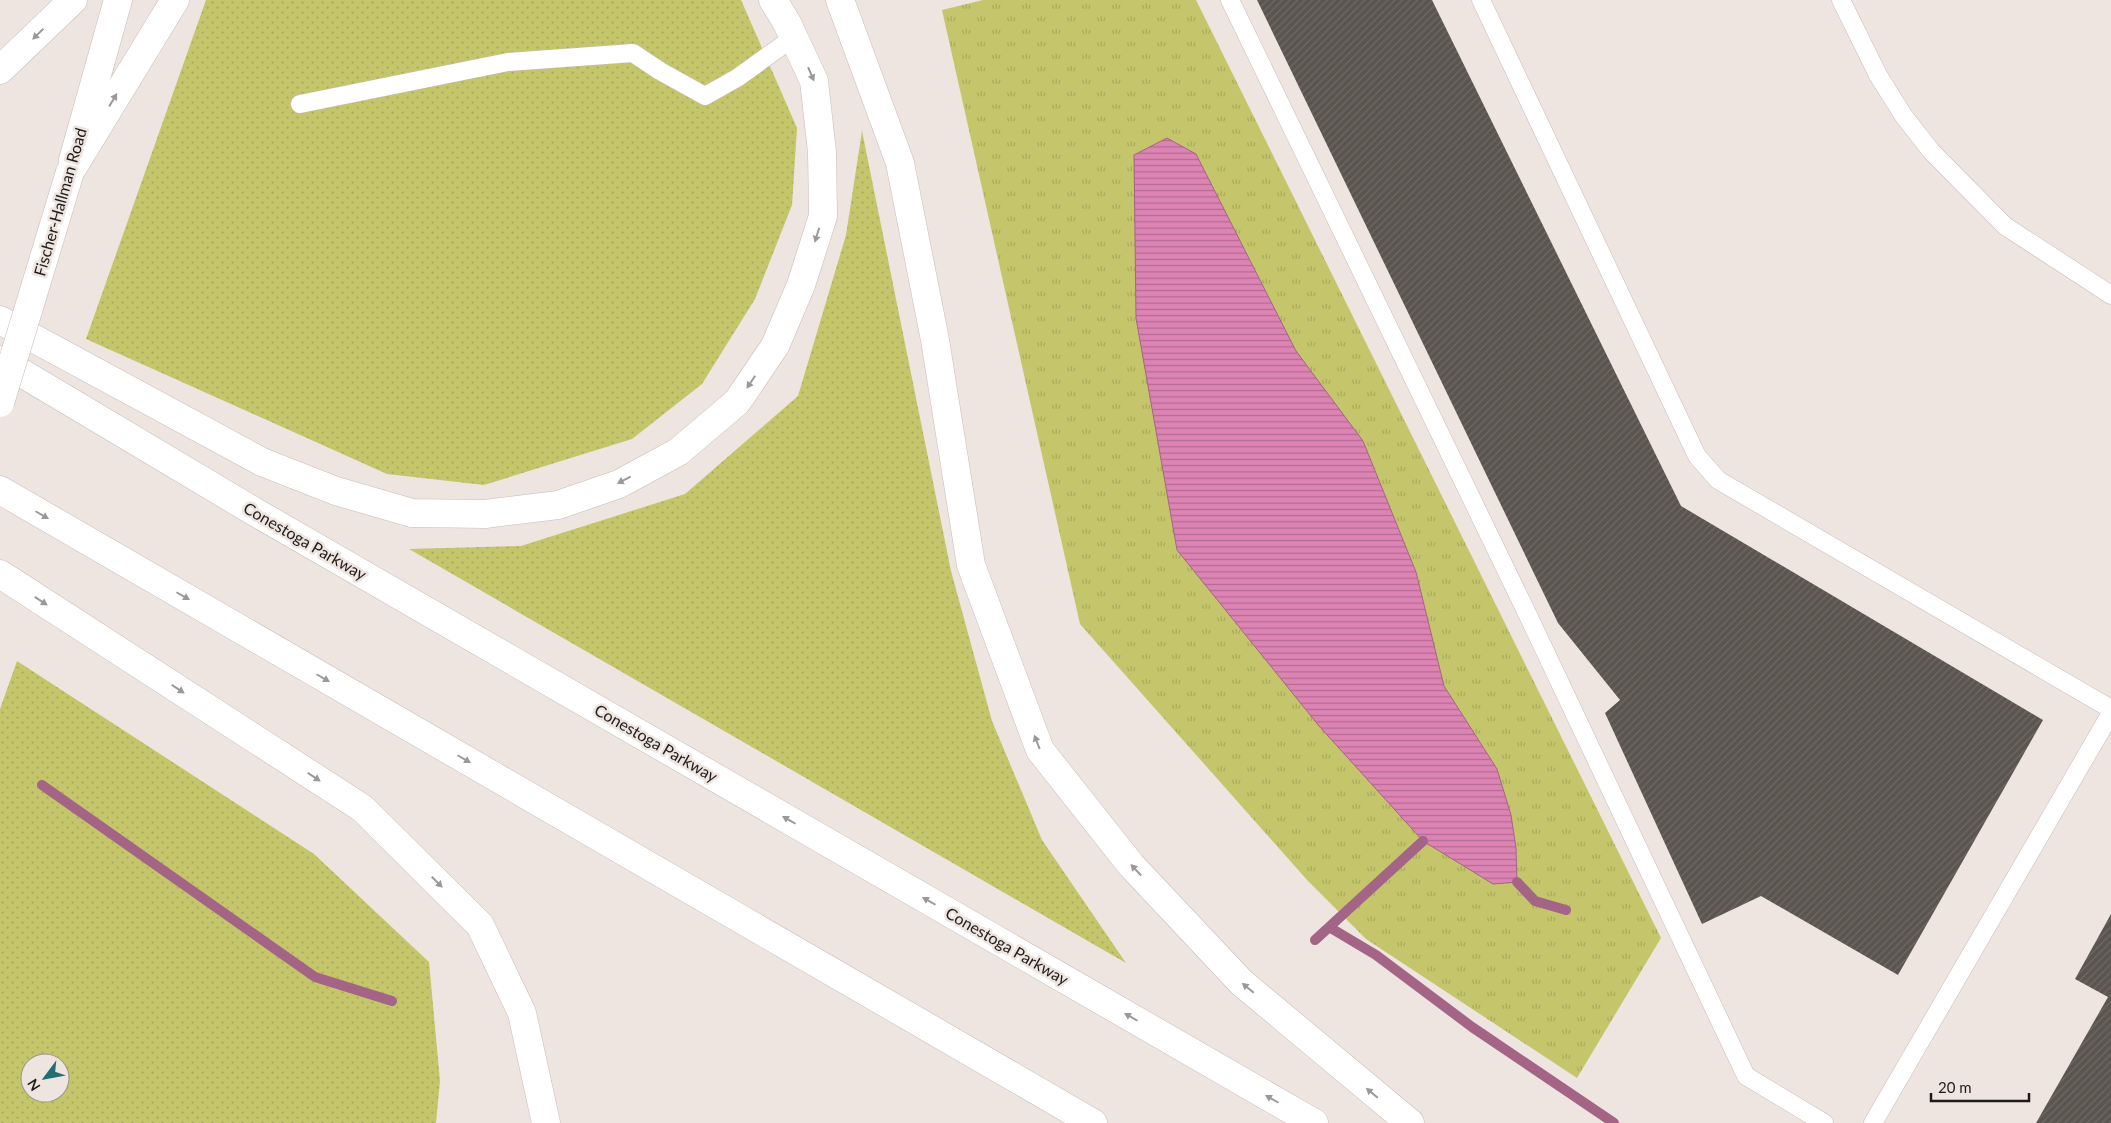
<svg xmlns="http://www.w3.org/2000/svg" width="2111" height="1123" font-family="Lato,sans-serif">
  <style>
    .grass { fill: url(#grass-dots); fill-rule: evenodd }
    .park { fill: url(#park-tufts) }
    .water { fill: url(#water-rules); stroke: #a46486 }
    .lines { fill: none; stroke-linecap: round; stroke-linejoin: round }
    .stream { stroke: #a46486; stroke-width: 10 }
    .building { fill: url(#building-hatch) }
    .lane-casing { stroke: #c7bdb9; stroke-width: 19 }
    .secondary-casing { stroke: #c7bdb9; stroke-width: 29 }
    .highway-casing { stroke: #c7bdb9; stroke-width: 29 }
    .lane { stroke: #fff; stroke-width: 18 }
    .secondary { stroke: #fff; stroke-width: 28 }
    .highway { stroke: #fff; stroke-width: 28 }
    .secondary-bridge-casing { stroke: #c7bdb9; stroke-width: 29; stroke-linecap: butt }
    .secondary-bridge { stroke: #fff; stroke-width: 28 }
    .oneway { fill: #9a9898 }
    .labels { text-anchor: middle; stroke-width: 5; stroke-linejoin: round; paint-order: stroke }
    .street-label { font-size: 16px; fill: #1e1b19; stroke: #eee4e0 }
  </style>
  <defs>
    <pattern id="grass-dots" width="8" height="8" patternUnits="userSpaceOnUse" patternTransform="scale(1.25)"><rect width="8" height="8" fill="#c5c66b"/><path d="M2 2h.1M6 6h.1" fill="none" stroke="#a9aa5c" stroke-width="1.8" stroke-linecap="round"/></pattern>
    <pattern id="park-tufts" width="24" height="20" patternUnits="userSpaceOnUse" patternTransform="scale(1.25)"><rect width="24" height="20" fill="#c5c66b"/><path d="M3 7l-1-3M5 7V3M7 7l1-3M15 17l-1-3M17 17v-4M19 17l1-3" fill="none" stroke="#a9aa5c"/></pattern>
    <pattern id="water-rules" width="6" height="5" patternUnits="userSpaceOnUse" patternTransform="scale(1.25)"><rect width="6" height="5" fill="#dd84b4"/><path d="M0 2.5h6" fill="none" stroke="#b36b92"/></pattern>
    <pattern id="building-hatch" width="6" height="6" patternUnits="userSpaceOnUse" patternTransform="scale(1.25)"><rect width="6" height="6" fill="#5a554e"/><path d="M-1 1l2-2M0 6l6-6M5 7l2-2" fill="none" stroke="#6e6964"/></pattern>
  </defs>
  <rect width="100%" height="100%" fill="#eee4e0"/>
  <!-- grass -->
  <path class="grass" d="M206 0H741L797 128 792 205 755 299 702 384 632 439 484 485 387 474 86 339Z
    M862 131 951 571 992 721 1042 840 1126 963 409 549 521 546 685 494 798 396 846 235Z
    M17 661 314 854 429 962 440 1081 436 1123H0V709ZM30 1063H60V1093H30Z"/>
  <!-- park -->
  <path class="park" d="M983 0H1196L1661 938 1577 1078 1366 939 1308 881 1080 624 942 10Z"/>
  <!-- water -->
  <path class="water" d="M1167 138 1196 154 1296 351 1363 441 1416 572 1444 686 1497 769 1511 815 1516 848 1517 882 1493 884 1423 841 1319 726 1177 550 1136 318 1134 155Z"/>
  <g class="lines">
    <!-- stream -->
    <path class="stream" d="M42 785 315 977 392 1001
      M1517 882 1535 901 1566 910
      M1329 927 1376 955 1472 1027 1614 1123
      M1315 940 1423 841"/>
  </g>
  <!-- building -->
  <path class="building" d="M1257 0H1432L1681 506 2043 720 1898 975 1761 896 1702 924 1605 713 1620 700 1558 623Z
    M2111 914V1123H2036L2108 997 2075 979Z"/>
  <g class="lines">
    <defs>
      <path id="lane" d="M1230 0 1525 609 1746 1076 1824 1123
        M1481 0 1697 456 1718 480 2111 709
        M1841 0 1878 75 1903 115 1931 151 2005 226 2111 295
        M300 104 508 62 633 53 660 71 705 96 737 78 794 37
        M1873 1123 2111 713"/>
      <path id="secondary" d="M73 160 118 0"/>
      <path id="highway" d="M840 0 900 163 935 340 971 565 1040 750 1131 865 1241 982 1410 1123
        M0 70 73 0
        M70 172 175 0
        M0 320 262 462 336 491 412 513 485 514 558 505 619 484 678 452 737 402 775 346 801 285 823 216 822 152 814 81 787 23 773 0
        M0 360 255 512 1314 1123
        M0 490 1093 1123
        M0 574 362 808 480 925 522 1013 546 1123"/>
    </defs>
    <!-- lane casing -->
    <use href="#lane" class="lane-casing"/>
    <!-- secondary casing -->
    <use href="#secondary" class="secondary-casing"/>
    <!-- highway casing -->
    <use href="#highway" class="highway-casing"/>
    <!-- lane -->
    <use href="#lane" class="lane"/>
    <!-- secondary -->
    <use href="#secondary" class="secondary"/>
    <!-- highway -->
    <use href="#highway" class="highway"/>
    <defs>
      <path id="secondary-bridge" d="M0 403 70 172"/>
    </defs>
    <!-- secondary-bridge casing -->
    <use href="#secondary-bridge" class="secondary-bridge-casing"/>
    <!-- secondary-bridge -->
    <use href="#secondary-bridge" class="secondary-bridge"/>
  </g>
  <!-- one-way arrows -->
  <defs><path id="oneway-solid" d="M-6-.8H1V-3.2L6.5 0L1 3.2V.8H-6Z" transform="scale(1.25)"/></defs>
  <g class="oneway">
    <use href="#oneway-solid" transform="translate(38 34) rotate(136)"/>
    <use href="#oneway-solid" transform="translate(811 74) rotate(67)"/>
    <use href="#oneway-solid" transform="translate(113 100) rotate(-59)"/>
    <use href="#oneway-solid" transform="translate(817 235) rotate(107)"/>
    <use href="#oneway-solid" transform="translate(751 382) rotate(124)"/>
    <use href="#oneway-solid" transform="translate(624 480) rotate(153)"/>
    <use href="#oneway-solid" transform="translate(42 515) rotate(30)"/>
    <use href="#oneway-solid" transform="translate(183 596) rotate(30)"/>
    <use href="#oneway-solid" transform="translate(41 601) rotate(33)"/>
    <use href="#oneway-solid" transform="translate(323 678) rotate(30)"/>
    <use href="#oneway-solid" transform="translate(178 689) rotate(33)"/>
    <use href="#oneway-solid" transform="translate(1037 742) rotate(-111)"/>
    <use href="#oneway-solid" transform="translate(464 759) rotate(30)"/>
    <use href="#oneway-solid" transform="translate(314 777) rotate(33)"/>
    <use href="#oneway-solid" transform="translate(789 820) rotate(-150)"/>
    <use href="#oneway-solid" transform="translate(1136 870) rotate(-133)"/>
    <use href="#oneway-solid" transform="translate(437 882) rotate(45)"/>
    <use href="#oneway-solid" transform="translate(929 901) rotate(-150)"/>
    <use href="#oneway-solid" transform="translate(1248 988) rotate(-140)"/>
    <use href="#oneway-solid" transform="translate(1131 1017) rotate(-150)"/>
    <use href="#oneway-solid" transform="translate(1372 1093) rotate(-140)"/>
    <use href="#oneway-solid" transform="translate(1272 1099) rotate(-150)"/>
  </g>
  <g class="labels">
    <!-- street labels -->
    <g class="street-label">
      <text transform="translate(60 202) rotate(-74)" y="6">Fischer-Hallman Road</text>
      <text transform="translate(305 541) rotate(30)" y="6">Conestoga Parkway</text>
      <text transform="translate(656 743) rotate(30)" y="6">Conestoga Parkway</text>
      <text transform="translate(1007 946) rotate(30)" y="6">Conestoga Parkway</text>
    </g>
  </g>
  <!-- north arrow -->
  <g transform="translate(45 1078) rotate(238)"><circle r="24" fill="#eee4e0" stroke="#9b9490"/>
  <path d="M0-4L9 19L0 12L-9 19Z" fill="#236e72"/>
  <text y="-8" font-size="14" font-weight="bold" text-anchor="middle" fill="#1e1b19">N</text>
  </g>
  <!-- scale -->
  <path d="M1931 1093v8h98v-8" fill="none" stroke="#1e1b19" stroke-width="2.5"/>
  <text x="1938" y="1093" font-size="15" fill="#1e1b19" stroke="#eee4e0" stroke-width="4" paint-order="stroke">20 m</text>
</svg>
